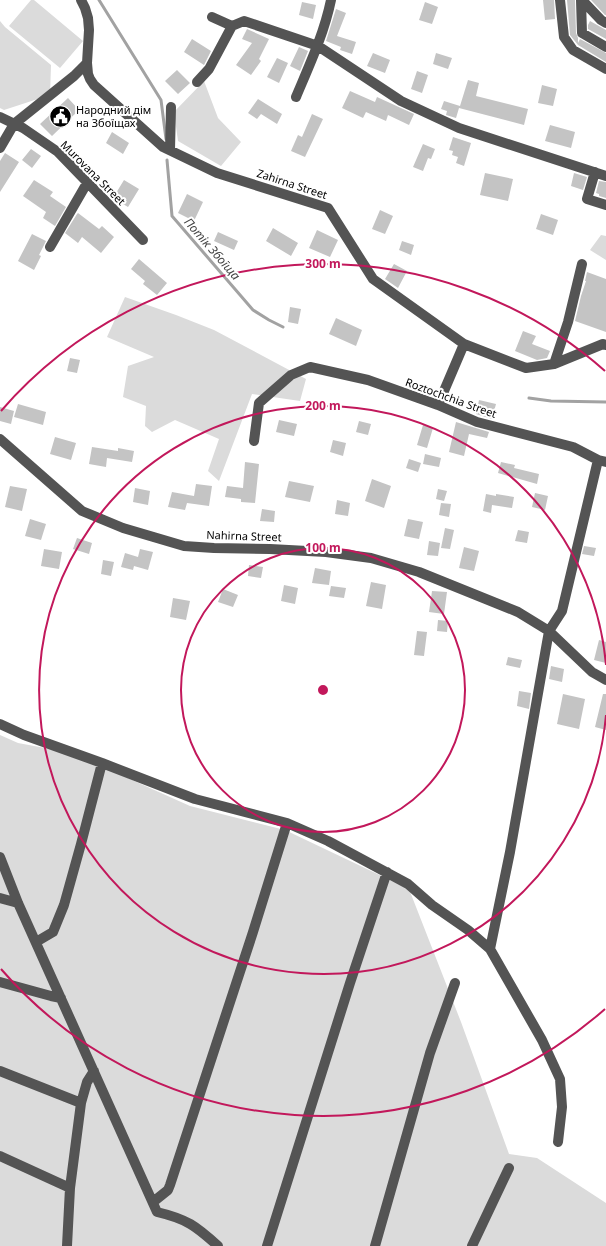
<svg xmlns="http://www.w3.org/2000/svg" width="606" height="1246" font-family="'Noto Sans',sans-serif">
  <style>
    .green { fill: #dbdbdb }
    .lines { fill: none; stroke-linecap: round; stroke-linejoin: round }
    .stream { stroke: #a2a2a2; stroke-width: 3 }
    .building { fill: #c4c4c4 }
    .minor { stroke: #545454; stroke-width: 10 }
    .ring { fill: none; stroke: #c2185b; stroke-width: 2 }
    .labels { text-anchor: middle; stroke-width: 4; stroke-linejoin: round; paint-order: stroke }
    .poi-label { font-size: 11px; fill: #000; stroke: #fff; text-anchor: start }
    .street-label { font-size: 11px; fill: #000; stroke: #fff }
    .water-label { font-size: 12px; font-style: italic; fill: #434343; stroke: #fff }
    .centre { fill: #c2185b; stroke: #fff; stroke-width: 2 }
    .ring-label { font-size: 12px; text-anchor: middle; font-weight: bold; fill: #c2185b; stroke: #fff; stroke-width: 4; stroke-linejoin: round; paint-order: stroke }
  </style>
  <rect width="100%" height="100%" fill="#fff"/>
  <!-- green -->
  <path class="green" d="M31 0H34L83 41 60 68 9 26Z
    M0 21 5 27 51 65 50 95 4 110 0 108Z
    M204 81 218 118 241 142 221 166 178 141 174 112Z
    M601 235 606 236V260L590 250Z
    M125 297 176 315 214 330 306 379 300 401 252 394 219 481 208 471 219 439 175 420 152 432 145 426 146 406 123 397 128 366 154 357 107 337Z
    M0 735 18 743 72 753 190 806 285 830 409 889 461 1022 509 1154 537 1158 606 1203V1246H0Z"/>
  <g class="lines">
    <!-- stream -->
    <path class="stream" d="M99 0 161 100 166 139
      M167 160 172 216 253 310 269 320 283 327
      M529 398 551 401 606 402"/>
  </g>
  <!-- building -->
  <path class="building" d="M543 0H554L555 19 545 20Z
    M567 0H575L576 33 578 38V43L580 39 606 53V62L578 45 570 35Z
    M591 0H606V15H605Z
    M302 2 316 5 313 19 299 15Z
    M425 2 438 7 432 24 419 20Z
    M336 9 346 13 337 36 356 42 352 54 340 50 341 47 326 41Z
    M590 21 606 30V39L588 29V25Z
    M247 29 269 39 259 59 261 61 251 75 236 65 252 43 242 39Z
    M192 39 211 51 204 65 184 52Z
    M299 47 308 51 300 71 290 66Z
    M373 53 390 60 385 73 367 66Z
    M436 53 452 58 448 69 433 64Z
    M277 58 288 63 279 83 267 77Z
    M177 70 190 83 178 94 165 81Z
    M417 71 428 75 422 93 411 89Z
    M468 80 479 83 476 96 528 109 524 125 459 108 456 118 446 115 447 111 441 109 444 101 460 106Z
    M542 85 557 89 553 106 538 103Z
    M350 91 375 102 377 97 414 114 409 125 388 115 386 121 366 112 363 118 342 108Z
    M68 98 79 110 52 136 40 124Z
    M258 99 282 114 277 124 261 114 257 119 248 113Z
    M312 114 323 119 305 157 291 151 298 135 302 137Z
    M550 125 575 132 571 148 545 141Z
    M112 132 129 143 123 154 106 143Z
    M453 137 471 143 464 166 456 163 458 157 452 155 453 151 449 150Z
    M423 144 435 149 431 159 428 158 423 171 413 167Z
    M31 149 41 156 32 168 22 160Z
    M5 153 19 162 0 192V161Z
    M485 173 513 179 508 201 480 195Z
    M574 173 587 177 583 190 571 186Z
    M34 180 53 192 50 196 66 207 55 226 43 218 46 212 23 196Z
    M124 180 139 189 128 207 113 198Z
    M599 181 606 182V198L599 196V194L596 193Z
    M187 194 203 202 194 221 178 213Z
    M380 210 393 216 385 234 372 229Z
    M78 213 99 229 102 226 114 237 101 253 82 237 78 243 65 233 77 214Z
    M541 214 558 220 553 235 536 229Z
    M273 228 298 243 291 256 266 241Z
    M317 230 338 240 330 257 309 248Z
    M218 232 238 241 234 250 214 241Z
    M32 234 46 241 39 255 41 256 34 270 18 261Z
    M402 241 414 245 411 255 399 250Z
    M139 259 167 283 157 295 143 284 145 281 131 269Z
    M394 264 407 271 398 288 385 279Z
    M587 272 606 279V332L575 321 581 296 586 281H585Z
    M290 307 301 309 298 324 288 322Z
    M336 318 362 330 356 346 329 334Z
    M523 331 536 336 532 344 550 351 547 358 537 360 515 351Z
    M70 358 80 360 77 373 67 371Z
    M479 400 496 404 492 419 476 414Z
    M18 404 46 412 43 425 14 417Z
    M0 407 14 411 11 424 0 421Z
    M279 420 297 424 294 436 276 432Z
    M359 421 371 424 368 435 356 432Z
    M456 422 489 432 487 438 469 434 464 456 449 452Z
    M423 425 433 428 427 448 417 445Z
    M55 437 76 443 71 460 50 454Z
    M333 440 346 443 343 456 330 452Z
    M92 447 118 451V448L134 451 132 462 107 458 106 467 89 464Z
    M425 454 441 458 439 467 423 464Z
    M409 459 421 463 418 472 406 468Z
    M245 462 259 464 255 503 241 502V499L225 497 227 486 243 488Z
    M501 462 515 465 514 468 539 474 537 484 498 473Z
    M372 479 391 486 384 508 365 501Z
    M289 481 314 486 310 502 285 497Z
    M196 484 212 486 209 506 187 503 185 510 168 507 172 492 194 496Z
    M10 486 27 489 22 511 5 507Z
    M135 488 150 491 148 505 133 502Z
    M438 489 447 491 444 501 436 499Z
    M535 493 548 496 545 510 532 507Z
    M486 494 496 496V494L514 497 512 508 492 505 491 513 483 511Z
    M337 500 350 503 348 516 335 514Z
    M441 503 451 504 449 517 439 515Z
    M262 509 275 511 274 522 260 521Z
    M30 519 46 524 41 540 25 536Z
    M408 519 423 522 419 539 404 536Z
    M445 528 454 530 450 549 441 548Z
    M518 530 529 532 527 543 515 541Z
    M77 538 92 543 89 554 73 549Z
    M429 541 440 543 438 556 427 555Z
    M584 546 596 548 594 556 582 554Z
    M464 547 479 551 474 571 459 568Z
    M44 549 62 552 59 569 41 566Z
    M140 549 153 552 148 570 134 566 133 570 121 567 125 553 138 557Z
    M103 560 114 562 111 576 101 574Z
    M249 565 263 567 261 578 248 576Z
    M315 568 331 571 329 585 312 583Z
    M371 582 386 585 382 609 366 606Z
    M284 585 298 588 295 604 281 601Z
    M331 586 346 588 344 598 329 596Z
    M223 589 238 595 233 607 218 602Z
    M432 591 447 592 444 614 429 612Z
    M173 598 190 601 186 620 170 617Z
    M438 620 448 621 447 632 437 631Z
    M417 631 427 632 424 656 414 655Z
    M599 640 606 642V663L594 660Z
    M508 657 522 660 520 668 506 665Z
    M551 666 564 669 562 682 549 679Z
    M519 691 531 693 529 709 517 706Z
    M563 694 585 699 579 729 557 724Z
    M603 694H606V730L595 727Z"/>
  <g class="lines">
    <!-- minor -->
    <path class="minor" d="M81 0 85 8 88 18 89 30 87 63 88 74 90 79 94 85 163 147 217 173 328 208 373 279 464 344 526 368 554 364 603 344 606 345
      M560 0 564 37 573 50 606 69
      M581 0 582 33 606 47
      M582 0 601 20 606 23
      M212 17 232 26 244 21 318 46 401 101 459 128 606 176
      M197 82 209 69 232 26
      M296 97C309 66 324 34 331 0
      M0 117 23 128 58 152 143 240
      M0 148 14 124 74 76 87 63
      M170 150 171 107
      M595 172 587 199 606 205
      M50 247 87 183
      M554 364 568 322 582 264
      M438 405 464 344
      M0 439 82 511 123 528 184 546 214 548 270 549 326 552 371 558 419 572 518 612 549 631 592 672 606 680
      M254 441 259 403 291 375 310 367 368 380 438 405 477 422 573 447 598 460 606 462
      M0 724 24 735 102 763 195 799 287 823 328 841 408 884 432 905 468 930 490 949 542 1040 560 1079 562 1107 558 1142
      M0 857 18 903 157 1212C187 1219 196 1226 218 1246
      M0 898 18 903
      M36 942 53 932 64 905 81 844 102 763
      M490 949 510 852 549 631 562 611 598 460
      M0 982 51 996 61 998
      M0 1071 81 1103
      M0 1156 70 1188
      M153 1202 168 1190 170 1185 253 932 287 823
      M67 1246 70 1188 81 1103 87 1082 94 1071
      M267 1246 350 983 387 872
      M375 1246 430 1053 455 983
      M472 1246 509 1168"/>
  </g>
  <!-- distance rings -->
  <g class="ring">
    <circle cx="323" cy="690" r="142"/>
    <path d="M606 715A284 284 0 1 1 606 665"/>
    <path d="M605 1009A426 426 0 0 1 1 969M1 411A426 426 0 0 1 605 371"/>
  </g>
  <!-- icons -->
  <defs>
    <symbol id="civic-disc" viewBox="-11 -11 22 22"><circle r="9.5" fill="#000" stroke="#fff"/><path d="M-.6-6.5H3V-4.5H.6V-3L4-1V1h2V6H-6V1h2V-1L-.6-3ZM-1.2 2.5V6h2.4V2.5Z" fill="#fff"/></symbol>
  </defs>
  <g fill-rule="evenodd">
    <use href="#civic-disc" x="48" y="104" width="25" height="25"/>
  </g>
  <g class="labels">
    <!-- poi labels -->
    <g class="poi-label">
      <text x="76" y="114">Народний дім<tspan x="76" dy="13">на Збоїщах</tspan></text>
    </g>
    <!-- street labels -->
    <g class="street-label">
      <text transform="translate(93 173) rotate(45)" y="4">Murovana Street</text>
      <text transform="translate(292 184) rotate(18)" y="4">Zahirna Street</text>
      <text transform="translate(451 398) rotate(20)" y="4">Roztochchia Street</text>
      <text transform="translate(244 536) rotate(2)" y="4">Nahirna Street</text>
    </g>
    <!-- water labels -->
    <g class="water-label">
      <text transform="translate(212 249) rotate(49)" y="4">Потік Збоїща</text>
    </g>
  </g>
  <circle cx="323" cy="690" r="6" class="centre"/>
  <g class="ring-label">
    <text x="323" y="268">300 m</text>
    <text x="323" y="410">200 m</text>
    <text x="323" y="552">100 m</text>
  </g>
</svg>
